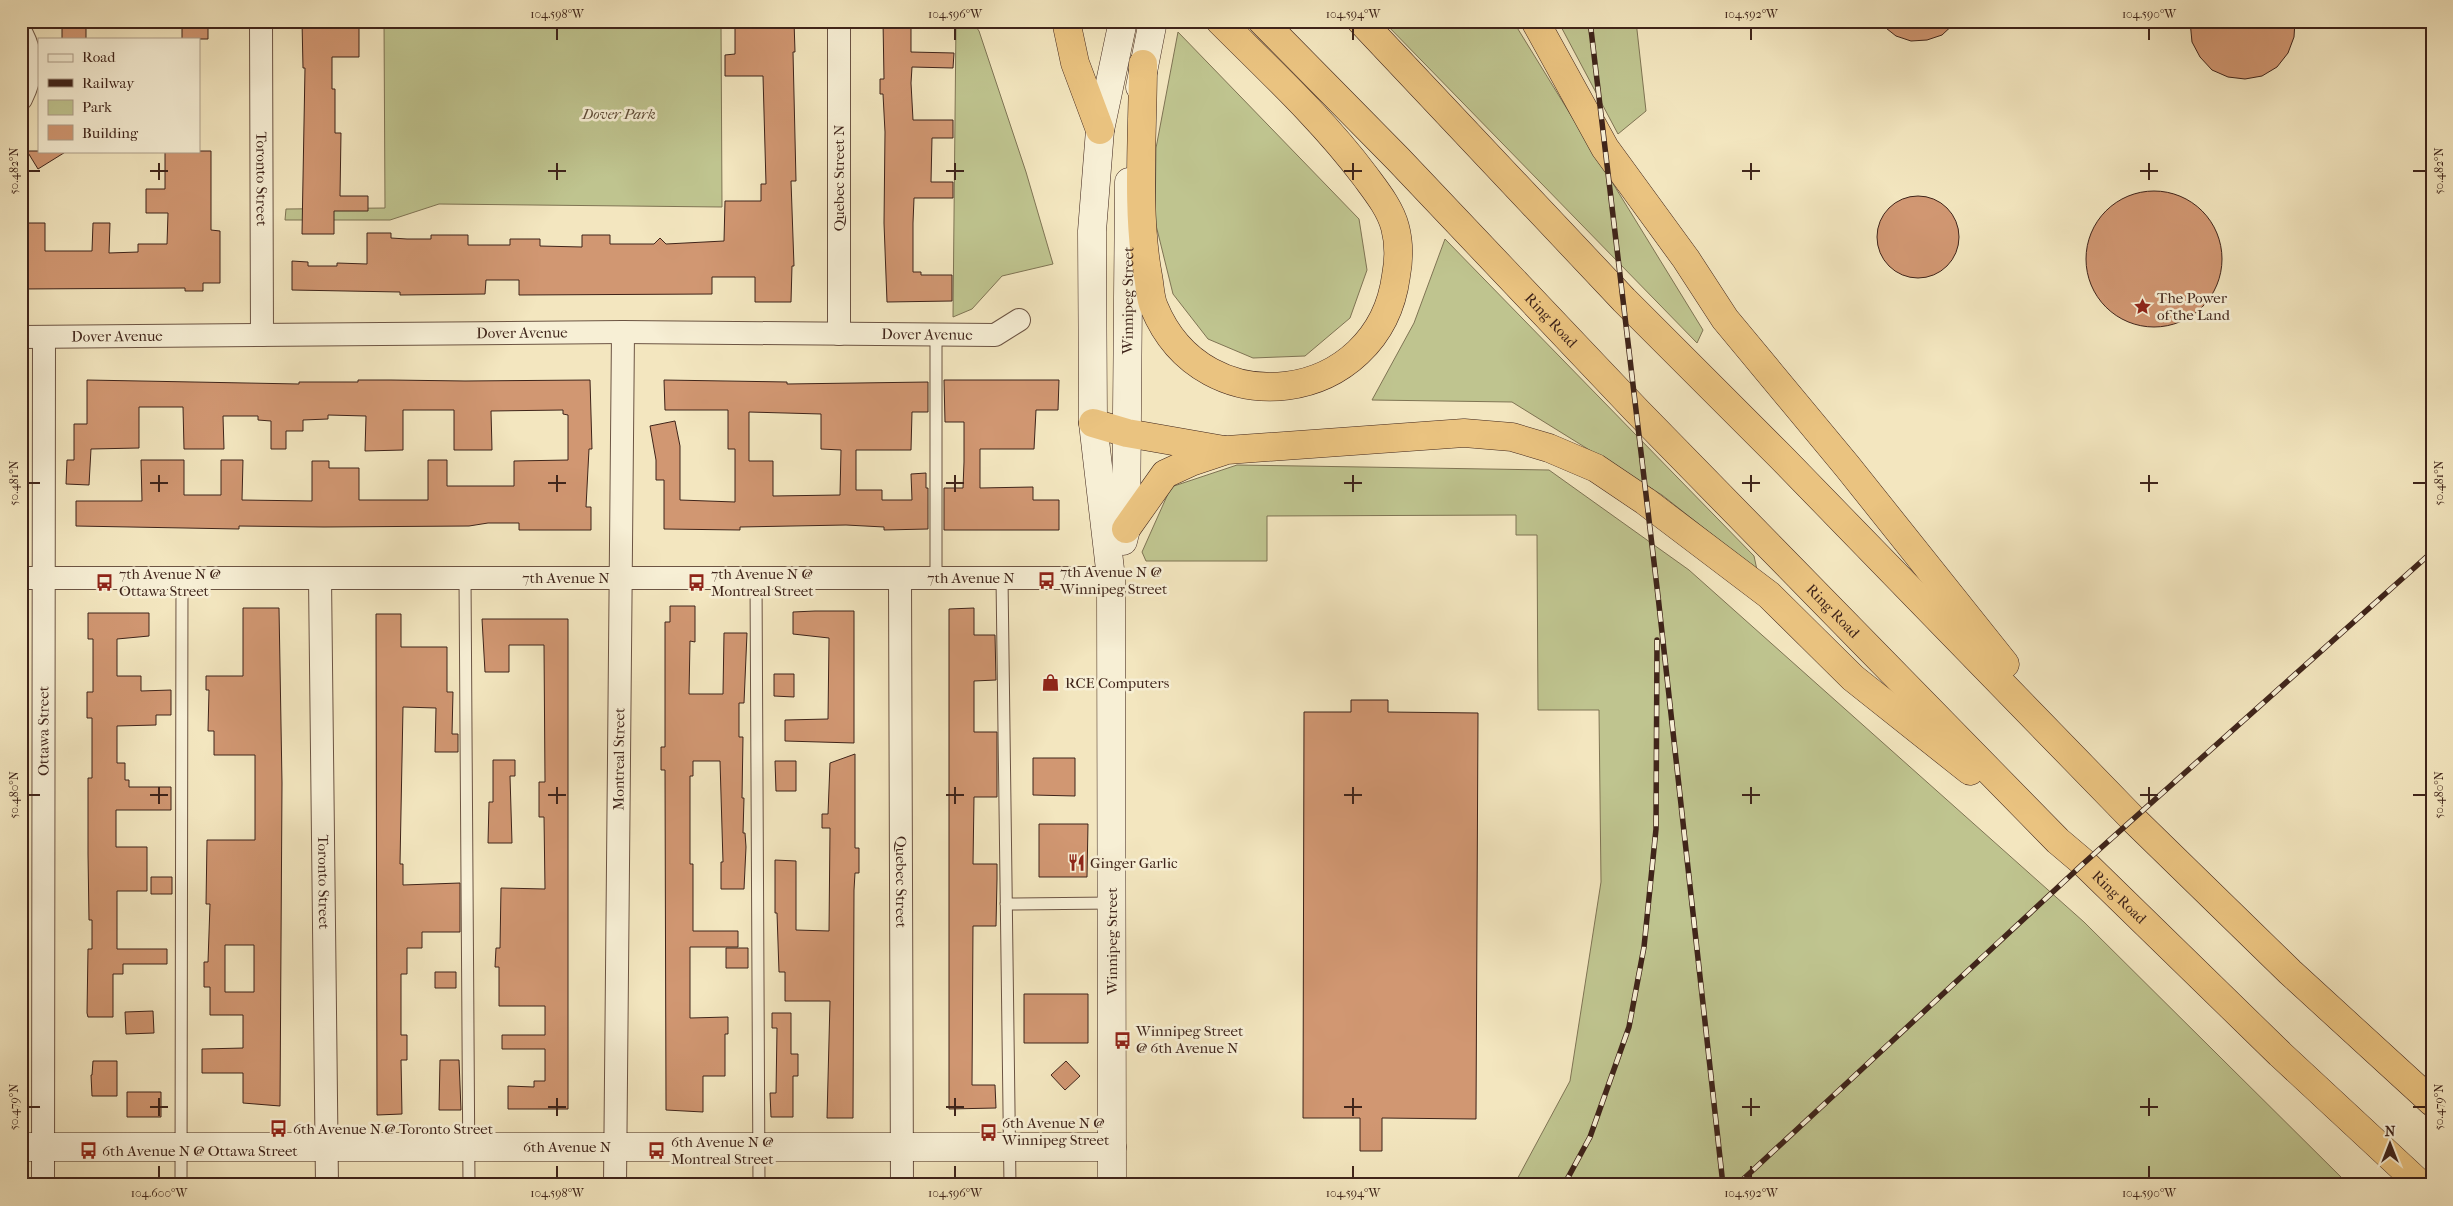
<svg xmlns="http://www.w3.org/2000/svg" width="2453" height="1206" font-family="'IM FELL French Canon',serif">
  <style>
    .green { fill: #bfc48f; stroke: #7f7454 }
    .building { fill: #d19772; stroke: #3f241a; fill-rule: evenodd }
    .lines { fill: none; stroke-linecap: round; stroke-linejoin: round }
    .lane-casing { stroke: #6c5443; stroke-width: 13 }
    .street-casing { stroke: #6c5443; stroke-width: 24 }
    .secondary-casing { stroke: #3f241a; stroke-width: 29 }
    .highway-casing { stroke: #3f241a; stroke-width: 29 }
    .lane { stroke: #f7efd5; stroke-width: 11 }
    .street { stroke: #f7efd5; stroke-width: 22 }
    .secondary { stroke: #f7efd5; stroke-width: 28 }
    .highway { stroke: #eac380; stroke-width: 28 }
    .rail-casing { stroke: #3f241a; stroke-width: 5.5 }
    .rail { stroke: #f7efd5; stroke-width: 4; stroke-dasharray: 11; stroke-linecap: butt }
    .ticks { fill: none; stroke: #3f241a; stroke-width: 2 }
    .labels { text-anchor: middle; stroke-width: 5; stroke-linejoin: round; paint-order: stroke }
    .park-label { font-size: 15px; font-style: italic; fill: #5f4c37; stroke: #f7efd5 }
    .street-label { font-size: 15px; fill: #3f241a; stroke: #f7efd5 }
    .poi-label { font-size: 15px; fill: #3f241a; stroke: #f7efd5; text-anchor: start }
    .neatline { fill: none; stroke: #3f241a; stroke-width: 2 }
    .ticks-label { font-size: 12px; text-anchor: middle; fill: #3f241a }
  </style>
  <rect width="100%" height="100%" fill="#f3e6bf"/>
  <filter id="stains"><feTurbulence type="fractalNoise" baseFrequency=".004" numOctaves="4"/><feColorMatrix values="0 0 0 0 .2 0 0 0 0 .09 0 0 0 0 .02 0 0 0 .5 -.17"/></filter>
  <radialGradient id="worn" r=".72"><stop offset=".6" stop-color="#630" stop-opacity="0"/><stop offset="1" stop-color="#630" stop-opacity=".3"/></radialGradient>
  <!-- green -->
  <path class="green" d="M384 21H721L722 207 439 204 390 220H285L286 209 385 208Z
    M956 21H972L979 31 1026 172 1053 264 1002 276 972 309 953 317Z
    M1383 21H1513L1703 330 1697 343Z
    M1558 21H1636L1646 111 1618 134Z
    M1178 32 1359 219 1367 270 1350 318 1305 356 1253 358 1208 339 1173 294 1155 221 1156 148Z
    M1445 239 1754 556 1757 570 1662 495 1512 402 1372 400 1414 323Z
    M1237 465 1549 470 1689 570 2084 922 2349 1185H1514L1570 1081 1601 882 1599 710H1538L1537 535H1516V515L1267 516V561H1146L1142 552 1171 487Z"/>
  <!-- building -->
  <path class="building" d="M62 21H86V39H62Z
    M182 21H208V39H182Z
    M302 21 359 24V57H332V89H335V133H341L340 196H368V211H334V234H302L305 68H303Z
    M735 21H794L795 52H793L796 181H791L794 266H792L791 302H755V277H712V294L519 295V280H486L485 294 400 295V292L292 290V261L308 262V266H337V263L367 264V233H391V238L407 239H431V235H468V245H510V239H540V246L582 247V235H610V244H654L660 238 666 244 724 241 725 201H761V184H766L763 76H725V55L735 54Z
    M883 21H911V52L954 53 953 68 912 67 911 83 913 120H953V138H932L931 182H953V198H914L913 223V272H921V275H952V301L887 302 884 223 885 132 883 94H880V79H884Z
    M1877 21H1957L1942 35 1927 40 1911 41 1896 36Z
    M2190 21H2295L2294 37 2288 53 2277 67 2262 76 2245 79 2228 77 2212 70 2200 57 2192 42Z
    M27 151H67L38 169Z
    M165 151H211V230L220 231V283H203V291H185V288L21 289V260H27L28 223H45V251H92L93 223H110L109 253 138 252V244H167L168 213H146V189H165Z
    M2086 259a68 68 0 1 1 136 0a68 68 0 1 1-136 0Z
    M1877 237a41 41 0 1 1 82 0a41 41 0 1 1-82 0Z
    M87 380 299 384V382H358V380H391L465 381 590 380 592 449H589L586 507H591V530H519V523H488L469 526 324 527 239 526V529L76 526V501H142L141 460H184V495H221V460H243L242 500 312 501V461H329V468H359V500H428V460H447V486H514V461L568 460V415L563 414V410L491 411 492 450H454V410H403V450L365 451 366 416 328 415V419L303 420V431H286V449H271V421L258 420V416H223L224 449H184L183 407H139V448L91 449 89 485 66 484 67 460H74V424H87Z
    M664 380 787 382V384L928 382V412H912L911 450H856V490H882V500H912L911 474 926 473V488H928V529L884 530V527L846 525 740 527V530L664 529V480H656V460L650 426 675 421 680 446V500L735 502V449H728V410H665ZM749 412 821 414V449L841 450 840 495 773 496V461H749Z
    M944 380H1059L1058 410H1036L1034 449H980V488L1033 487V500H1059V530H944V488H963L964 462V422H945Z
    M670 606H695V642L690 641 689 694H723L724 633H747L744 703H739V737H743L742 798H744L743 833H745L746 847 744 889H721V862H723L720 761H693V776H690V864H693V931H738V947H690V1018L728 1017V1034H725V1076H703V1112L666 1110 665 770H661V747H665V622H670Z
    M243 608H279L282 783 280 1106 243 1103V1073H202V1049L243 1048V1015H210V987H204V962H208L210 904H206L207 840H255V755H214V731H208L209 690H206V676H243ZM225 945H254V992H225Z
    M974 608V635H995L996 680 974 681V732H997V797H974L973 864H997V879L996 926H973L972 1085H995L996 1108 949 1109V609Z
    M815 611H854V743L785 741V720L828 719 829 638 793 634V612Z
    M88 613H149V636L117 639V676H141V691L171 690V715H156V725L117 726V763H125V780H129V787H171V810H116V847H147V891H117V949H167V964H123V974H113V1017H88L87 1013 88 949H92V920H89L88 854V778H92V718H87V692H93V639H88Z
    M376 614H401V647H447V692H453L452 734H458V752H435L436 708 403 707 400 864H403V885L460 883V932H422V948H407V974H401V1035H407V1060H401L402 1114 377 1115Z
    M482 619H568V1109H508V1086L534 1087V1081H545V1049H502V1035H545V1006H499V967H495L496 948H500L501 888 545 889 544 817H539V782H545L544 645H509V672H485Z
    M774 674H794V697L774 696Z
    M1351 700H1388V712L1478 713 1476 1119 1382 1118V1151H1360V1118H1303L1304 712H1351Z
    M855 754V848H859V873H855L854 890 853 1118H827L830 1001H785V972H779L777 913H775V860L796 861V930L829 931 830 828H822V814H828L830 763Z
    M1033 758H1075V796L1033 795Z
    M493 760H515V776H510L512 843H488L489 802H493Z
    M775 761H796V791H776Z
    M1039 824H1088L1087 877H1039Z
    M151 877H172V894H151Z
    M726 948H748V968H726Z
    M435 972H456V988H435Z
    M1024 994H1088V1043H1024Z
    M153 1011 154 1033 126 1034 125 1012Z
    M772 1013H791V1054H798V1076H793V1117H771L770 1093H776L777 1028H772Z
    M440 1060H459L461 1110H439Z
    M93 1061H117V1096H92L91 1075H92Z
    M1066 1061 1080 1076 1065 1090 1051 1075Z
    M127 1092H161V1117H127Z"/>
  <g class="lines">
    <defs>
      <path id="lane" d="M465 578 469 1185
        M756 578 759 1185
        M936 578V335
        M1002 578 1010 1185
        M1006 904 1112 903
        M181 1185 182 578"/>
      <g id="street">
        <path id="s1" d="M261 21 262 335"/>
        <path d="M839 21V334"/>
        <path d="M21 32C34 57 33 75 21 99"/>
        <path id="s2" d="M21 337 623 332 995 335 1019 320"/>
        <path id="s3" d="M21 578H1111"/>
        <path id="s4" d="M320 578 327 1185"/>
        <path id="s5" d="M900 578 902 1185"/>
        <path id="s6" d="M43 1185 44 337"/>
        <path id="s7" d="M615 1185 623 332"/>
      </g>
      <g id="secondary">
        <path d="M1140 87 1153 21"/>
        <path id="s8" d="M1123 541 1126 529 1129 182"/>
        <path id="s9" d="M21 1147H1112"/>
        <path d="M1112 1185 1111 578 1093 423 1092 231 1100 130 1123 21"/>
      </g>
      <g id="highway">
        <path d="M1066 21 1075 63 1100 130"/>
        <path id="s10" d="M1262 21 1398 159 1637 411 2058 841 2084 863 2280 1054 2421 1185"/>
        <path d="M1361 21 1624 300 1781 457 2134 820 2290 972 2432 1102"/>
        <path d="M1535 21 1605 148 1686 259 1725 319 1847 466 2005 664"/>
        <path d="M1143 64C1143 131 1136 211 1148 276 1150 286 1150 298 1154 307 1204 429 1379 405 1396 276 1399 260 1399 242 1395 227 1390 208 1376 191 1365 176 1323 120 1270 71 1220 21"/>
        <path d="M1093 423 1127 433 1224 450"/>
        <path d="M1126 529 1165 474 1191 462 1227 450 1464 433 1512 437 1549 448 1596 468 1645 501 1769 595 1853 678 1970 771"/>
      </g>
    </defs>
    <!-- lane casing -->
    <use href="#lane" class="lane-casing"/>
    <!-- street casing -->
    <use href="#street" class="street-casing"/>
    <!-- secondary casing -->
    <use href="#secondary" class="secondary-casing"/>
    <!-- highway casing -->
    <use href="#highway" class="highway-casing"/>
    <!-- lane -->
    <use href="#lane" class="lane"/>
    <!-- street -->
    <use href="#street" class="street"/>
    <!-- secondary -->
    <use href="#secondary" class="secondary"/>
    <!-- highway -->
    <use href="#highway" class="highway"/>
    <defs>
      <path id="rail" d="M1590 21 1658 596 1723 1185
        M1564 1185 1590 1137 1629 1027 1644 947 1656 829 1657 640
        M1737 1185 2084 863 2432 552"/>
    </defs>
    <!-- rail casing -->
    <use href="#rail" class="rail-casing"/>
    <!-- rail -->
    <use href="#rail" class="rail"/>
  </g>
  <!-- ticks -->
  <path class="ticks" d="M557 28V40M955 28V40M1353 28V40M1751 28V40M2149 28V40M159 163V180M557 163V180M955 163V180M1353 163V180M1751 163V180M2149 163V180M28 171H40M150 171H168M548 171H566M946 171H964M1344 171H1362M1742 171H1760M2140 171H2158M2413 171H2426M159 475V492M557 475V492M955 475V492M1353 475V492M1751 475V492M2149 475V492M28 483H40M150 483H168M548 483H566M946 483H964M1344 483H1362M1742 483H1760M2140 483H2158M2413 483H2426M159 787V804M557 787V804M955 787V804M1353 787V804M1751 787V804M2149 787V804M28 795H40M150 795H168M548 795H566M946 795H964M1344 795H1362M1742 795H1760M2140 795H2158M2413 795H2426M159 1098V1116M557 1098V1116M955 1098V1116M1353 1098V1116M1751 1098V1116M2149 1098V1116M28 1107H40M150 1107H168M548 1107H566M946 1107H964M1344 1107H1362M1742 1107H1760M2140 1107H2158M2413 1107H2426M159 1166V1178M557 1166V1178M955 1166V1178M1353 1166V1178M1751 1166V1178M2149 1166V1178"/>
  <!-- icons -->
  <defs>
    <symbol id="sight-bare" viewBox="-9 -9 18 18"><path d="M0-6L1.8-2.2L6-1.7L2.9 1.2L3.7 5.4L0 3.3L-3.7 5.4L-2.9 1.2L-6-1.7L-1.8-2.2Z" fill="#8f2418" stroke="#f7efd5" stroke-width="2.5" paint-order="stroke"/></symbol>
    <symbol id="bus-bare" viewBox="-9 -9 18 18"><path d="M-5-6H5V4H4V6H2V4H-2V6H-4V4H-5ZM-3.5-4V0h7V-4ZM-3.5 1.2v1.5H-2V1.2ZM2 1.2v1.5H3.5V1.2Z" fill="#8f2418" stroke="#f7efd5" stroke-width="2.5" paint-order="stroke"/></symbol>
    <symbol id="shop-bare" viewBox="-9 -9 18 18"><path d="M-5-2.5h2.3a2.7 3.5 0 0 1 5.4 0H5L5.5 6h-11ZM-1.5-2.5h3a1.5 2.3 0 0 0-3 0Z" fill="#8f2418" stroke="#f7efd5" stroke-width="2.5" paint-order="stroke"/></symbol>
    <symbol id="restaurant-bare" viewBox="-9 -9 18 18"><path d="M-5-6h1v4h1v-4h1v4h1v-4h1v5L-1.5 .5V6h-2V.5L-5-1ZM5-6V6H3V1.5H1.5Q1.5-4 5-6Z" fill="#8f2418" stroke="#f7efd5" stroke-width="2.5" paint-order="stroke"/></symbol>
  </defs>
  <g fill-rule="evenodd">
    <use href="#sight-bare" x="2130" y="294" width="25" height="25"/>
    <use href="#bus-bare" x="1034" y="568" width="25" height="25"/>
    <use href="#bus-bare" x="92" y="570" width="25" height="25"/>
    <use href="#bus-bare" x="684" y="570" width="25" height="25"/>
    <use href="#shop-bare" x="1038" y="670" width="25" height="25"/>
    <use href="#restaurant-bare" x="1064" y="850" width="25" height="25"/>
    <use href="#bus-bare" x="1110" y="1028" width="25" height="25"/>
    <use href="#bus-bare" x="266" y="1116" width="25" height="25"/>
    <use href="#bus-bare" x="976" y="1120" width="25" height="25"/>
    <use href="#bus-bare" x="76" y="1138" width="25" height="25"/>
    <use href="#bus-bare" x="644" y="1138" width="25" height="25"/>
  </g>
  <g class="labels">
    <!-- park labels -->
    <g class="park-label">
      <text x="619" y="119">Dover Park</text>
    </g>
    <!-- street labels -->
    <g class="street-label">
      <text dy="5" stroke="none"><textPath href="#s1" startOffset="158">Toronto Street</textPath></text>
      <text transform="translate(839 178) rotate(-90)" y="5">Quebec Street N</text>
      <text dy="5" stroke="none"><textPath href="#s8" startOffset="241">Winnipeg Street</textPath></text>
      <text dy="5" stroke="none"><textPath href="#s10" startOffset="416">Ring Road</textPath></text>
      <text dy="5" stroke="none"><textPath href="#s2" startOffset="501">Dover Avenue</textPath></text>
      <text dy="5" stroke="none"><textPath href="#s2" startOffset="906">Dover Avenue</textPath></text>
      <text dy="5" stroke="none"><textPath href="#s2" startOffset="96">Dover Avenue</textPath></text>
      <text dy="5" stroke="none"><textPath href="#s3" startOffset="545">7th Avenue N</textPath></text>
      <text dy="5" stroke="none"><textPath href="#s3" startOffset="950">7th Avenue N</textPath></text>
      <text dy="5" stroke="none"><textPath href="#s10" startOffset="821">Ring Road</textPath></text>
      <text dy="5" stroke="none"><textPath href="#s6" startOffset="454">Ottawa Street</textPath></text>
      <text dy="5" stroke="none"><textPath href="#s7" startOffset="426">Montreal Street</textPath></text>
      <text dy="5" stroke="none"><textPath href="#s4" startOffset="304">Toronto Street</textPath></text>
      <text dy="5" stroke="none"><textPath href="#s5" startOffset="304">Quebec Street</textPath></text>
      <text dy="5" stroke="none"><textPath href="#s10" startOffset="1226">Ring Road</textPath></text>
      <text transform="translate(1112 941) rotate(-90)" y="5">Winnipeg Street</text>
      <text dy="5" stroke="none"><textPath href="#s9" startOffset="546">6th Avenue N</textPath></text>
    </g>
    <!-- poi labels -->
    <g class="poi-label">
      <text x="2157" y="303">The Power<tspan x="2157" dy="17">of the Land</tspan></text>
      <text x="1060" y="577">7th Avenue N @<tspan x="1060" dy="17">Winnipeg Street</tspan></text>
      <text x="119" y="579">7th Avenue N @<tspan x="119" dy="17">Ottawa Street</tspan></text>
      <text x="711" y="579">7th Avenue N @<tspan x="711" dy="17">Montreal Street</tspan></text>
      <text x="1065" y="688">RCE Computers</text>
      <text x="1090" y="868">Ginger Garlic</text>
      <text x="1136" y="1036">Winnipeg Street<tspan x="1136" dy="17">@ 6th Avenue N</tspan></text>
      <text x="1002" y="1128">6th Avenue N @<tspan x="1002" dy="17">Winnipeg Street</tspan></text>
      <text x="293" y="1134">6th Avenue N @ Toronto Street</text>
      <text x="671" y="1147">6th Avenue N @<tspan x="671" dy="17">Montreal Street</tspan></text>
      <text x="102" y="1156">6th Avenue N @ Ottawa Street</text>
    </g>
  </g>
  <!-- margin -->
  <rect width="2453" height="1206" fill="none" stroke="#f3e6bf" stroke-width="55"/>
  <!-- legend -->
  <rect x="38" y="38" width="162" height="115" fill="#f7efd5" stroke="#ad9e8a"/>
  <rect x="48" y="54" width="25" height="8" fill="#f7efd5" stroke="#ad9e8a"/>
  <text x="82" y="62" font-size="15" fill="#3f241a">Road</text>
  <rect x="48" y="79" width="25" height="8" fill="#3f241a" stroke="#ad9e8a"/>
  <text x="82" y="88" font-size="15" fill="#3f241a">Railway</text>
  <rect x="48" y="100" width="25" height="15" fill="#bfc48f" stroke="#ad9e8a"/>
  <text x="82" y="112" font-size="15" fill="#3f241a">Park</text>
  <rect x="48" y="125" width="25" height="15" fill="#d19772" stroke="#ad9e8a"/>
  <text x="82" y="138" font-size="15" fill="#3f241a">Building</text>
  <!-- north arrow -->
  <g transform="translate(2390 1144)" stroke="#f7efd5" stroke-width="4" paint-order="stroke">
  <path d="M0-4L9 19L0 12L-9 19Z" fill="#3f241a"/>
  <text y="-8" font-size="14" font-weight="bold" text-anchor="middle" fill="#3f241a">N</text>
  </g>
  <rect x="28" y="28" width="2398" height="1150" class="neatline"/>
  <g class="ticks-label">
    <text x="557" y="18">104.598°W</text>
    <text x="955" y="18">104.596°W</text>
    <text x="1353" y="18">104.594°W</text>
    <text x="1751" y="18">104.592°W</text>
    <text x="2149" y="18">104.590°W</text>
    <text transform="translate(14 171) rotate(-90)" y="4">50.482°N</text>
    <text transform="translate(2439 171) rotate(-90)" y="4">50.482°N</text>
    <text transform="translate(14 483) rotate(-90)" y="4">50.481°N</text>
    <text transform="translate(2439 483) rotate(-90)" y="4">50.481°N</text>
    <text transform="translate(14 795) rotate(-90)" y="4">50.480°N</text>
    <text transform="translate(2439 795) rotate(-90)" y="4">50.480°N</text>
    <text transform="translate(14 1107) rotate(-90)" y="4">50.479°N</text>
    <text transform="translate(2439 1107) rotate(-90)" y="4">50.479°N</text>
    <text x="159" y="1197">104.600°W</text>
    <text x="557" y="1197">104.598°W</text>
    <text x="955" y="1197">104.596°W</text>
    <text x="1353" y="1197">104.594°W</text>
    <text x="1751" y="1197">104.592°W</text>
    <text x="2149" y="1197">104.590°W</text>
  </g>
  <rect width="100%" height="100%" filter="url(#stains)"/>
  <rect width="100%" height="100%" fill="url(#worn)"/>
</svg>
